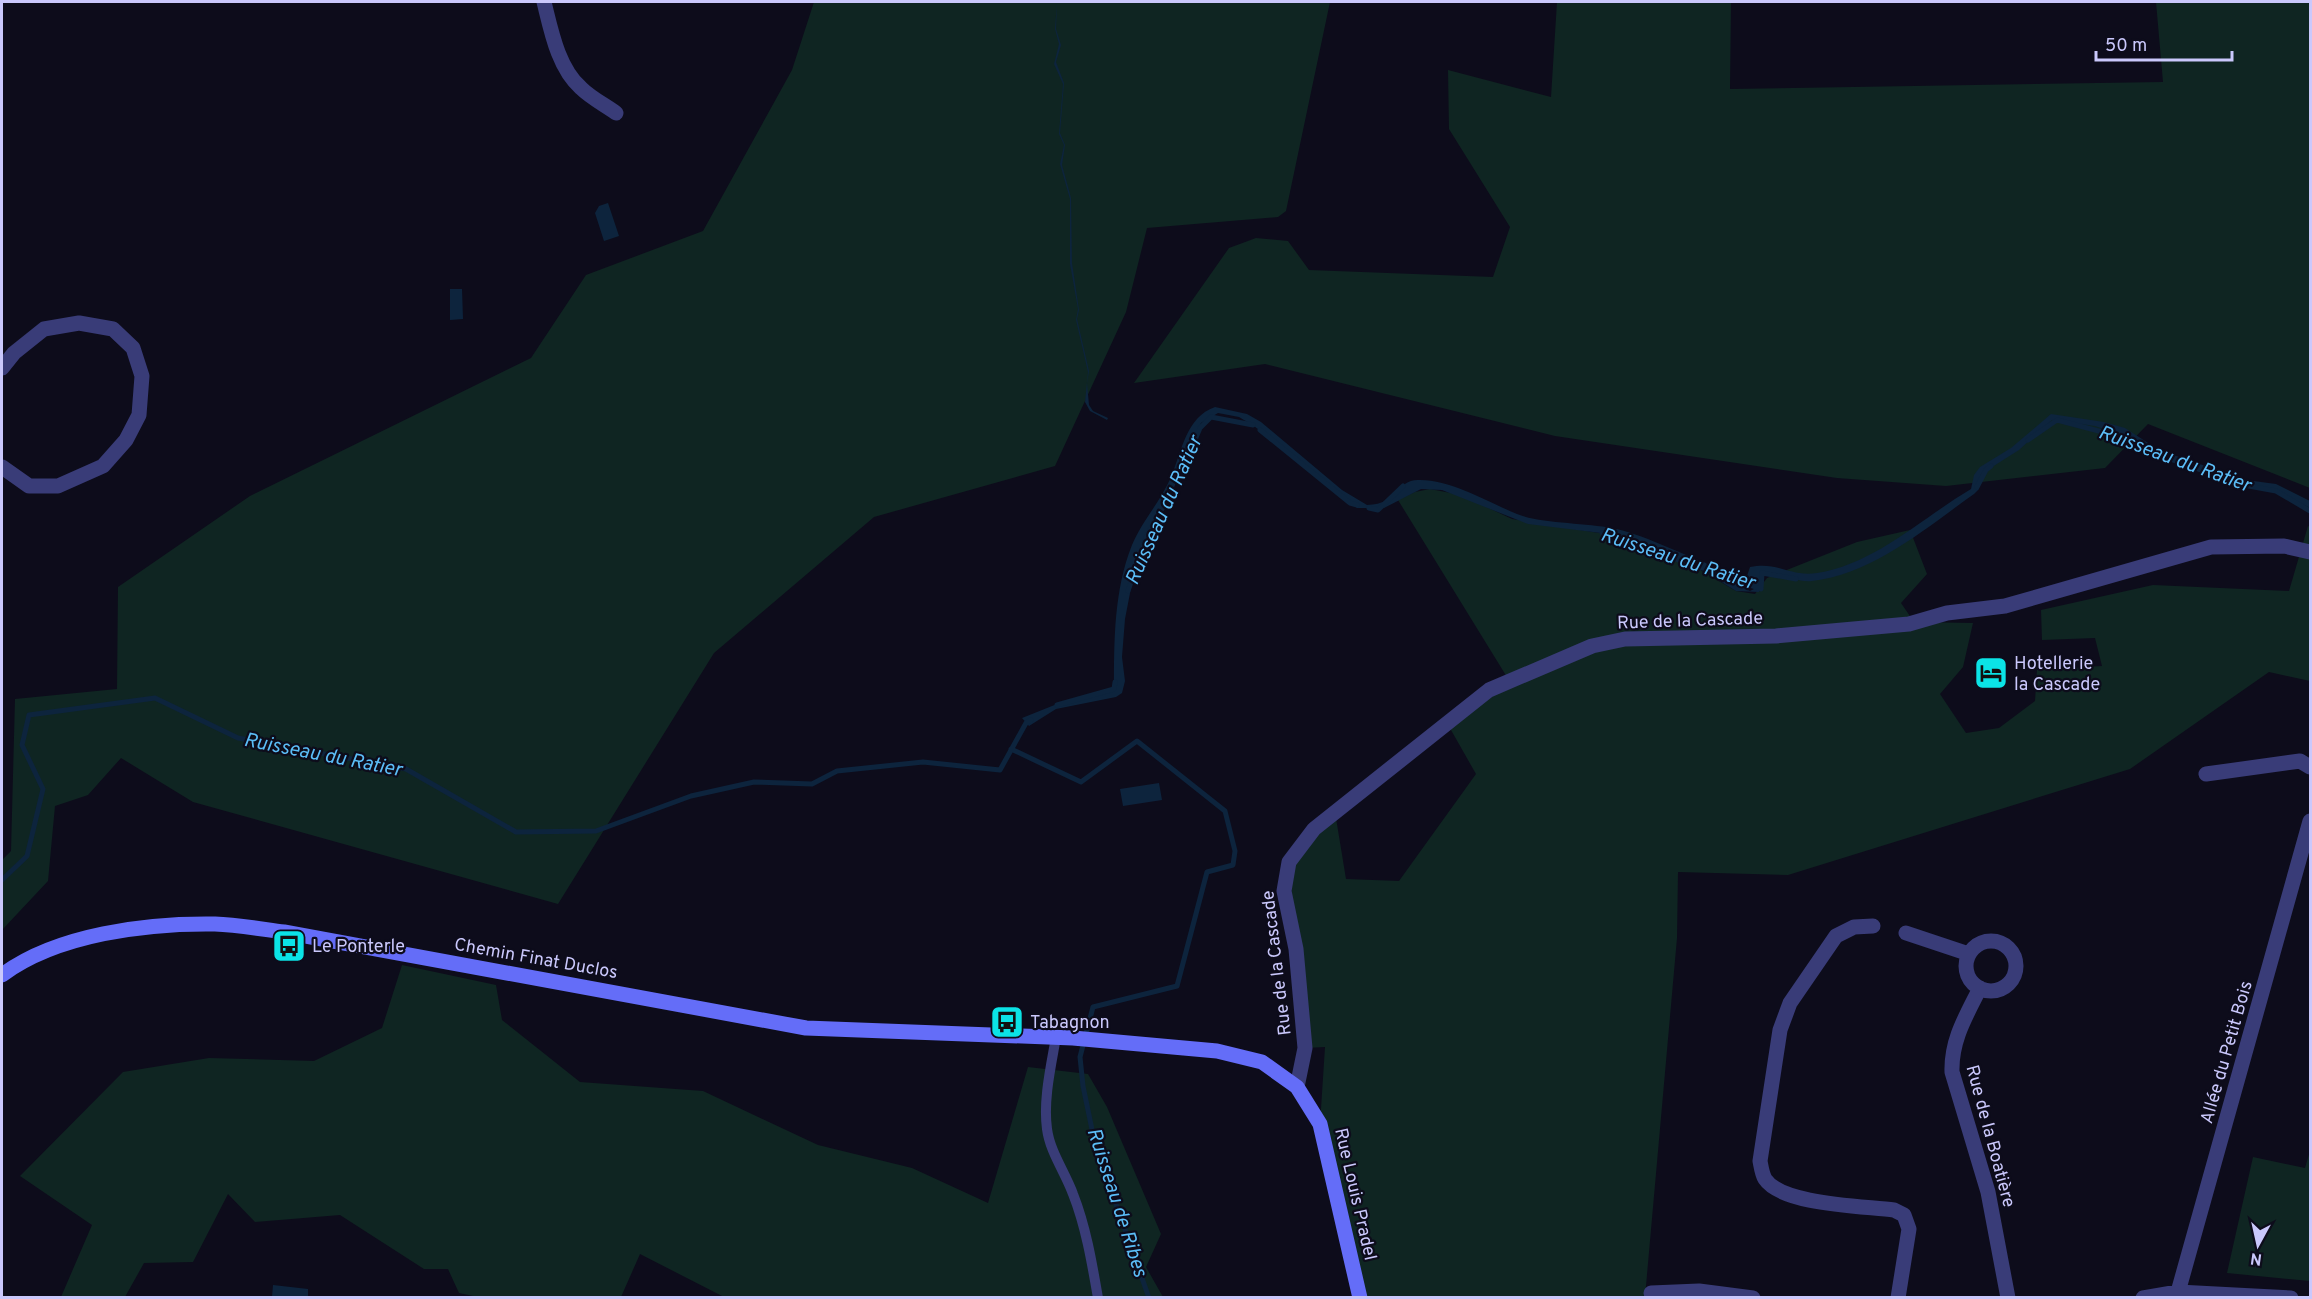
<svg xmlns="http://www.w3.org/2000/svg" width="2312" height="1299" font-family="Overpass,sans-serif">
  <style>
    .green { fill: #0f2522 }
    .water { fill: #0d243d }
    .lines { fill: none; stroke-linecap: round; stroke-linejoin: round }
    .stream { stroke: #0d243d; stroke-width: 5 }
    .service { stroke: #393c78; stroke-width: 10 }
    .minor { stroke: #393c78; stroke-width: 15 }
    .secondary { stroke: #646df8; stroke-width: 15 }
    .labels { text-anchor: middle; stroke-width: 4.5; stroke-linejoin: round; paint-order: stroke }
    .street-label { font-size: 18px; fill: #cac8fc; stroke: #0d0c1b }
    .poi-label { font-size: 18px; fill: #cac8fc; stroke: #0d0c1b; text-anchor: start }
    .water-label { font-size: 20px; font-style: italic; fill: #5bbdf7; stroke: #0d0c1b }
  </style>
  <rect width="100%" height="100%" fill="#0d0c1b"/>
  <!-- green -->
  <path class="green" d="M814 2H1330L1286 211 1278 217 1147 228 1126 312 1055 466 874 517 714 653 558 904 193 802 121 758 88 795 55 806 48 881 2 930V860L11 851 15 699 117 689 118 587 250 496 531 358 586 275 703 231 792 70Z
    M1557 2H1731L1730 89 2163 82 2156 2H2310V488L2148 424 2105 468 1946 486 1837 478 1555 436 1265 364 1134 383 1229 248 1256 238 1288 241 1309 270 1493 277 1510 227 1449 129 1448 70 1551 97Z
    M1430 489 1461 495 1512 519 1599 533 1683 560 1736 591 1755 594 1767 578 1857 542 1910 530 1927 574 1901 603 1914 622 1973 623 1963 667 1940 694 1966 733 1999 728 2035 701 2037 670 2102 666 2095 638 2042 640 2041 610 2153 585 2289 591 2308 526 2310 527V681L2269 672 2130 769 1788 875 1678 872 1677 938 1645 1297H1360L1320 1124 1325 1047 1305 1048 1289 862 1335 812 1346 879 1399 881 1476 774 1447 723 1510 682 1398 500 1415 492Z
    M402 965 496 985 502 1020 580 1082 703 1091 818 1145 912 1168 988 1203 1028 1067 1088 1074 1107 1107 1161 1234 1146 1267 1163 1297H724L640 1254 621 1297H478L459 1293 448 1269H424L340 1215 255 1222 228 1194 193 1262 144 1263 125 1297H61L92 1225 20 1176 123 1072 209 1058 314 1061 382 1028Z
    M2310 1151V1281L2227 1273 2253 1157 2305 1168Z"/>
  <!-- water -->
  <path class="water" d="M1057 2 1056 29 1061 45 1056 62 1064 83 1060 133 1065 145 1062 165 1071 198 1072 263 1079 310 1077 319 1089 371 1087 383 1089 405 1093 411 1108 418 1107 420 1090 411 1085 402 1088 372 1076 320 1078 309 1070 264V199L1060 164 1064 145 1059 134 1063 84 1054 64 1059 44 1055 29Z
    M608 203 619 236 604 241 595 213 599 206Z
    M450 289H462L463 319 450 320Z
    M1215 407 1247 414 1261 422 1342 490 1367 505C1400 504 1396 480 1418 480 1450 479 1488 502 1517 514 1538 523 1586 523 1612 528 1642 534 1677 552 1706 563L1712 571 1750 591 1756 588 1747 576 1750 567C1778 561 1789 577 1817 573 1875 564 1922 518 1971 489L1974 475 1980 467 2011 448 2051 414 2104 422 2125 428 2159 450 2246 480 2276 484 2310 501V508L2276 491 2246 487 2157 456 2124 436 2095 426 2052 420 2019 450 1981 474 1979 489 1974 494C1926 528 1873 574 1812 581 1794 583 1780 570 1762 573L1759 592 1736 591 1695 566 1609 534 1528 524 1442 490 1421 489 1384 508H1357L1254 426 1239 417 1218 413 1201 423 1165 509 1151 528 1137 557 1125 619 1122 657 1125 681 1122 693 1116 697 1056 709 1029 726 1022 718 1062 702 1114 689C1114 640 1114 590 1132 545 1142 521 1161 501 1171 477 1182 451 1186 417 1215 407Z
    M1159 783 1162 800 1123 806 1120 789Z
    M273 1285 308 1289V1296L272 1297Z"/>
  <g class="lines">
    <!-- stream -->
    <path class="stream" d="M1260 430 1350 503 1357 505
      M2028 440 2057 420 2129 439
      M2170 459 2234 482
      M1177 482 1200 428 1211 417 1253 425
      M2243 485 2276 491 2310 511
      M1977 487 1986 470 1991 466
      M1369 508 1378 510 1403 486
      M1602 533 1701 568
      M1710 571 1761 589 1762 573 1796 579
      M1128 591 1146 538 1155 521
      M1057 705 1114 689 1115 682
      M1011 749 1081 782 1137 741 1225 811 1235 851 1233 865 1207 872 1177 986 1093 1007 1080 1057 1083 1086 1095 1144 1149 1298
      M2 880 27 856 43 789 22 745 29 715 155 698 238 738 406 769 516 832 596 831 691 796 754 782 812 784 837 771 923 762 1000 770 1026 723 1031 720"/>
    <!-- service -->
    <path class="service" d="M1056 1037C1051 1066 1043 1100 1047 1129 1050 1152 1065 1172 1073 1194 1086 1227 1092 1263 1098 1298"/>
    <!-- minor -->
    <path class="minor" d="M544 2C551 30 558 68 581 88 591 98 605 105 616 113
      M2 368 14 353 44 329 79 323 113 329 133 348 142 376 139 415 126 440 103 466 58 486H29L2 467
      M2206 774 2300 761 2310 767
      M1873 926 1854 927 1836 936 1790 1003 1780 1030 1760 1161C1761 1166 1762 1174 1765 1179 1782 1205 1864 1206 1894 1210L1904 1215 1909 1229 1898 1298
      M1906 933 1969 954
      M1966 966a25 25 0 1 1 50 0a25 25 0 1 1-50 0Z
      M1980 988C1966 1016 1951 1040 1952 1072L1988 1192 2008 1298
      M1297 1087 1305 1048 1296 949 1284 891 1289 862 1314 829 1489 690 1592 646 1625 639 1776 636 1909 624 1947 613 2005 606 2211 547 2284 546 2310 552
      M2178 1292 2310 821
      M1651 1293 1699 1291 1753 1298
      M2143 1298 2178 1292 2291 1298"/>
    <!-- secondary -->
    <path class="secondary" d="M2 975C57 934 147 923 215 924 238 925 261 929 284 932L806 1028 1073 1038 1217 1051 1262 1062 1297 1087 1320 1124 1360 1298"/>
  </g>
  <!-- icons -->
  <defs>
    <symbol id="hotel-square" viewBox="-11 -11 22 22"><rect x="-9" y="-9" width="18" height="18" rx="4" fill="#0be3e6" stroke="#0d0c1b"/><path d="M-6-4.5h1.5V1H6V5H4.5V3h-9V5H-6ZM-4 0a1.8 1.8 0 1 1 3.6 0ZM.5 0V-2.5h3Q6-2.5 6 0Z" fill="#111"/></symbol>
    <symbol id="bus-square" viewBox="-11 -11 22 22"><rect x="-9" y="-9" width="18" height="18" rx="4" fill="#0be3e6" stroke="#0d0c1b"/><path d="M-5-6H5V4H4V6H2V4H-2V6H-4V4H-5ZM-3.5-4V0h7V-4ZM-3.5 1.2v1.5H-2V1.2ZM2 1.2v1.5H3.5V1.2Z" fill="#111"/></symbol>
  </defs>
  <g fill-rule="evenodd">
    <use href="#hotel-square" x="1972" y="654" width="38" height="38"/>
    <use href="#bus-square" x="270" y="927" width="38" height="38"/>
    <use href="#bus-square" x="988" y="1003" width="38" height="38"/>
  </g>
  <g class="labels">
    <!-- street labels -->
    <g class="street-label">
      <text transform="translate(1690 620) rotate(-2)" y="6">Rue de la Cascade</text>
      <text transform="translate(536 958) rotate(10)" y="6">Chemin Finat Duclos</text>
      <text transform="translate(1276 963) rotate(-97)" y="6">Rue de la Cascade</text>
      <text transform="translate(2226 1052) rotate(-74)" y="6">Allée du Petit Bois</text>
      <text transform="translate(1991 1136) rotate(75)" y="6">Rue de la Boatière</text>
      <text transform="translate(1356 1194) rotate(77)" y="6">Rue Louis Pradel</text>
    </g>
    <!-- poi labels -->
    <g class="poi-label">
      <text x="2014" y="669">Hotellerie<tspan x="2014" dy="21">la Cascade</tspan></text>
      <text x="312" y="952">Le Ponterle</text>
      <text x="1030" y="1028">Tabagnon</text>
    </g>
    <!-- water labels -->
    <g class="water-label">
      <text transform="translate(2175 458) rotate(20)" y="7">Ruisseau du Ratier</text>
      <text transform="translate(1163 510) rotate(-66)" y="7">Ruisseau du Ratier</text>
      <text transform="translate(1678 558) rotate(18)" y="7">Ruisseau du Ratier</text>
      <text transform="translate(323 754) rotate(11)" y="7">Ruisseau du Ratier</text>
      <text transform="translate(1118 1202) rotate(72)" y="7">Ruisseau de Ribes</text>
    </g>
  </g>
  <!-- border -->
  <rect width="2312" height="1299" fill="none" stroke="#cac8fc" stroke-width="6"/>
  <!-- north arrow -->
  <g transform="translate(2258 1245) rotate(188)" stroke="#0d0c1b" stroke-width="4.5" paint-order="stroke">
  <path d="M0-4.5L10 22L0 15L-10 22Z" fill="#cac8fc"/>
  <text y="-9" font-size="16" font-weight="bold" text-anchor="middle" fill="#cac8fc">N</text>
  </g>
  <!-- scale -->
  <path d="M2096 51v9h136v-9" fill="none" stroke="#cac8fc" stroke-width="3"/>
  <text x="2105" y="51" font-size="18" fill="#cac8fc" stroke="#0d0c1b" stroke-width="4.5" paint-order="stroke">50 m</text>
</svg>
